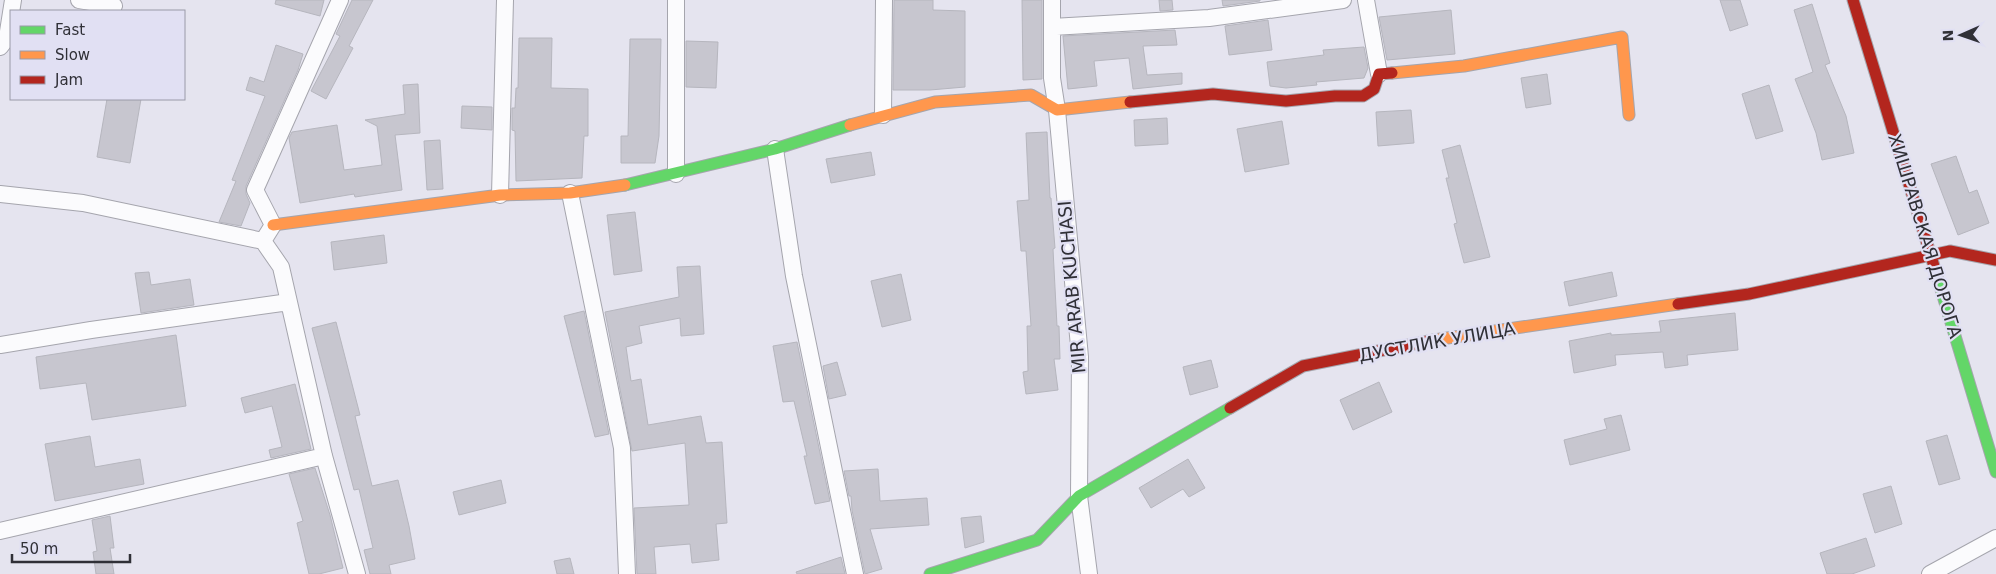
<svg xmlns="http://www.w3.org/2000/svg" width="1996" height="574" font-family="'DejaVu Sans',sans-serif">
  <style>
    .building { fill: #c7c6cf; stroke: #b6b6be }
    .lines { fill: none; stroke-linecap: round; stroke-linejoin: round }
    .street-casing { stroke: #a5a5ad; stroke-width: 18 }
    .fast-casing { stroke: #a5a5ad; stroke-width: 13 }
    .slow-casing { stroke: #a5a5ad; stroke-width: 13 }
    .jam-casing { stroke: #a5a5ad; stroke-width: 13 }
    .street { stroke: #fbfbfd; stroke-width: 16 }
    .fast { stroke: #63d668; stroke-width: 11 }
    .slow { stroke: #ff974d; stroke-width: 11 }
    .jam { stroke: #b3261e; stroke-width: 11 }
    .labels { text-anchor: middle; stroke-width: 4.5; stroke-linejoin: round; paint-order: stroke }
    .street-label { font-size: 18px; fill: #303037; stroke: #e1e0f3 }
  </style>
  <rect width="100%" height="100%" fill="#e5e4ef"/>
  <!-- building -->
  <path class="building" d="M276 0H324L320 16 275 4Z
    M352 0H373L349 46 353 48 326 99 311 91 340 36 336 34Z
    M894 0H933V10L965 11V87L930 90H893Z
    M1022 0H1042V79L1023 80Z
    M1159 0H1172L1173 10 1160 11Z
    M1222 0H1260V1L1223 6Z
    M1720 0H1740L1748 25 1730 31Z
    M1812 4 1830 63 1825 65 1846 116 1854 153 1822 160 1816 133 1795 79 1813 72 1794 10Z
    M1451 10 1455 54 1387 60 1379 17Z
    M1268 20 1272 50 1229 55 1225 26Z
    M1175 30 1177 45 1143 46 1147 75 1182 73V84L1133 89 1129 58 1094 61 1097 86 1068 89 1063 36Z
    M519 38H552L551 88 588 89V136H584L582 178 516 181 515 131 512 130V108H515L516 88H518Z
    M630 39H661L659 136 655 163H621V136H628Z
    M686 41 718 42 716 88 686 87Z
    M276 45 303 54 298 70 246 186V194L250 203 241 226 219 222 236 181 232 180 265 96 246 90 250 77 264 82Z
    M1364 47 1368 68 1364 78 1316 82 1317 85 1286 88 1270 86 1267 62 1324 55 1323 50Z
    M1547 74 1551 104 1526 108 1521 78Z
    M418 84 420 133 395 135 402 190 355 197 354 194 300 203 289 138 292 132 337 125 344 170 382 165 377 126 365 120 405 114 403 85Z
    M1769 85 1783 131 1756 139 1742 94Z
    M107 99H141L130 163 97 157Z
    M462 106 492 107V130L461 128Z
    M1411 110 1414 143 1378 146 1376 112Z
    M1167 118 1168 144 1135 146 1134 120Z
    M1282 121 1289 164 1245 172 1237 129Z
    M1047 132 1050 198H1051L1055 248 1053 249 1057 326H1059L1060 359H1054L1058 390 1026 394 1023 372 1028 371 1027 326H1031L1026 251H1021L1017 201 1029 200 1026 133Z
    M440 140 443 189 427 190 424 141Z
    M1460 145 1490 257 1464 263 1454 224 1457 223 1446 178H1449L1442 150Z
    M871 152 875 175 831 183 826 159Z
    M1956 156 1969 193 1977 190 1989 223 1958 235 1931 164Z
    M635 212 642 271 614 275 607 215Z
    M384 235 387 263 334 270 331 242Z
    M700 266 704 334 681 336 680 318 639 326 642 343 626 347 631 381 641 379 648 425 701 416 706 443 722 442 727 523 716 524 719 560 692 563 690 544 654 547 656 574H637L634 508 689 505 685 443 632 451 605 312 679 297 677 267Z
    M149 272 151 285 190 279 194 305 141 313 135 273Z
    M1612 272 1617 296 1569 306 1564 282Z
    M901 274 911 320 882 327 871 281Z
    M584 311 609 434 595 437 564 316Z
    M1735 313 1738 350 1687 355 1688 365 1665 368 1663 352 1615 355 1616 365 1574 373 1569 341 1611 333V335L1661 332 1659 321Z
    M336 322 360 415 355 416 372 486 398 480 409 526 415 559 389 565 391 574H370L364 550 373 548 359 489 354 490 312 328Z
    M176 335 186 406 92 420 86 383 40 389 36 357Z
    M797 342 830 501 815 504 804 456H807L794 401 783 402 773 346Z
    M1211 360 1218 387 1190 395 1183 367Z
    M837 362 846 395 829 399 823 366Z
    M1379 382 1392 412 1353 430 1340 400Z
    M295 384 311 449 271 458 269 450 282 447 272 406 245 413 241 398Z
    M1621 415 1630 450 1570 465 1564 440 1607 429 1604 419Z
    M1947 435 1960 479 1939 485 1926 441Z
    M90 436 95 467 140 459 144 484 55 501 45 444Z
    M1188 459 1205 488 1189 497 1183 489 1151 508 1139 488Z
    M315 468 330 515 343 568 319 574H309L297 523 303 521 289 474Z
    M878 469 880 501 927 498 929 525 870 529 882 569 865 574 852 510 851 496H849L844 471Z
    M501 480 506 503 459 515 453 492Z
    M1891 486 1902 524 1875 533 1863 494Z
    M110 516 114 548H110L114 574H96L93 552 97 551 92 520Z
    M981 516 984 542 965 548 961 518Z
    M1866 538 1875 566 1852 574H1827L1820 553Z
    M841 557 845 574H797L796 572Z
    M570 558 574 574H557L554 561Z"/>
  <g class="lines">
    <defs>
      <path id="street" d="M79 0 114 6
        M340 0 255 190 273 225 263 241 281 267 324 456 357 574
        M676 0V174
        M1052 0V78L1057 110 1080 357 1079 496 1089 574
        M1366 0 1379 74
        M1052 27 1209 18 1343 0
        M0 47 7 38 13 0
        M883 115 884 0
        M775 149 794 276 855 574
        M570 193 622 448 627 574
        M0 194 83 203 263 241
        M500 195 505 0
        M0 345 91 330 289 302
        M0 531 324 456
        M1930 574 1996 538"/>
      <path id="fast" d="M625 185 775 149 850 125
        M1937 276 1996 472
        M930 574 1037 540 1079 496 1230 408"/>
      <path id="slow" d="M1392 73 1464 66 1622 37 1629 115
        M850 125 935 102 1031 95 1057 110 1130 102
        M273 225 500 195 570 193 625 185
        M1434 340 1678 304"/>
      <path id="jam" d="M1853 0 1937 276
        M1130 102 1213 94 1286 101 1335 96H1363L1374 89 1379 74 1392 73
        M1678 304 1749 294 1950 251 1996 260
        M1230 408 1303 366 1434 340"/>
    </defs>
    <!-- street casing -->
    <use href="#street" class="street-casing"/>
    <!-- fast casing -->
    <use href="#fast" class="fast-casing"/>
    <!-- slow casing -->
    <use href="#slow" class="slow-casing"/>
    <!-- jam casing -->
    <use href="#jam" class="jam-casing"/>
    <!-- street -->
    <use href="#street" class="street"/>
    <!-- fast -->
    <use href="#fast" class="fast"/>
    <!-- slow -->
    <use href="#slow" class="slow"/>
    <!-- jam -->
    <use href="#jam" class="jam"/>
  </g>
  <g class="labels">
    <!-- street labels -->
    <g class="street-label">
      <text transform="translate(1925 236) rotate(73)" y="6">ХИШРАВСКАЯ ДОРОГА</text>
      <text transform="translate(1072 287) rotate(-95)" y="6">MIR ARAB KUCHASI</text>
      <text transform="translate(1437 342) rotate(-10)" y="6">ДУСТЛИК УЛИЦА</text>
    </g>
  </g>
  <!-- legend -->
  <rect x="10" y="10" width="175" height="90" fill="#e1e0f3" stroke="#9a9aa8"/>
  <rect x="20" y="26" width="25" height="8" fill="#63d668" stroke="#9a9aa8"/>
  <text x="55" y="35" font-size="15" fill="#303037">Fast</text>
  <rect x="20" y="51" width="25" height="8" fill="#ff974d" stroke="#9a9aa8"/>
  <text x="55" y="60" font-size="15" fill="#303037">Slow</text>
  <rect x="20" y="76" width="25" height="8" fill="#b3261e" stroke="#9a9aa8"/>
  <text x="55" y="85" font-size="15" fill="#303037">Jam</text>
  <!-- north arrow -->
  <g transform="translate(1961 35) rotate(268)" stroke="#e1e0f3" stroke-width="4" paint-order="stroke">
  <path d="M0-4L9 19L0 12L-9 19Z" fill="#303037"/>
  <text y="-8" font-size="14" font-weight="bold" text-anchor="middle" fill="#303037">N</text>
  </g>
  <!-- scale -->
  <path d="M12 554v8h118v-8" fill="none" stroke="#303037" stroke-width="2.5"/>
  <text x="20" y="554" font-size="15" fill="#303037" stroke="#e1e0f3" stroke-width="4" paint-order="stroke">50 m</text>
</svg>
